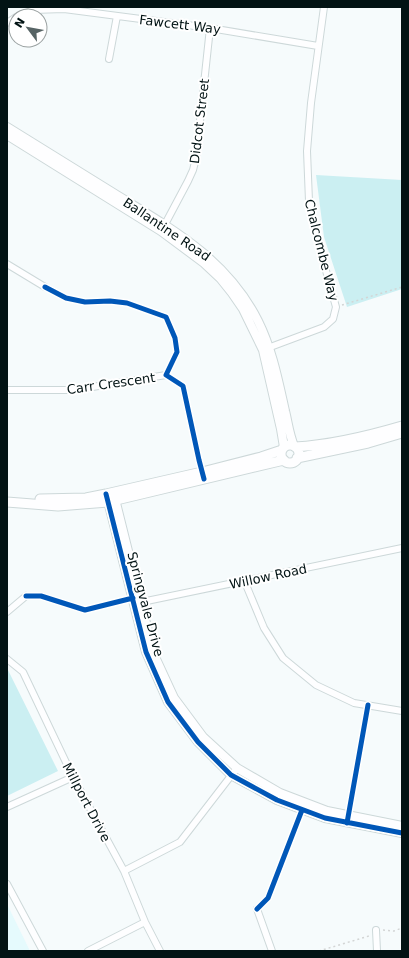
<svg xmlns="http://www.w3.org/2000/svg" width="409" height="958" font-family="'DejaVu Sans',sans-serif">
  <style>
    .built { fill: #e5fafd }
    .green { fill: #cbeff2 }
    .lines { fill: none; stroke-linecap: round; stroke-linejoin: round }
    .minor-casing { stroke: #cdd8d9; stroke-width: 8 }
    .tertiary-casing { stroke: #cdd8d9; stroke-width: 10 }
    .secondary-casing { stroke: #cdd8d9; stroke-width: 11 }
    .path { stroke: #d3d5d5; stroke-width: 1.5; stroke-dasharray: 2 3; stroke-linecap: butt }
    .minor { stroke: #fefeff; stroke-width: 6 }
    .tertiary { stroke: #fefeff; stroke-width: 8 }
    .secondary { stroke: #fefeff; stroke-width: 9 }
    .cycleway-casing { stroke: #fff; stroke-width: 8 }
    .cycleway { stroke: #0057b8; stroke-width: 5 }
    .labels { text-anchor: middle; stroke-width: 4; stroke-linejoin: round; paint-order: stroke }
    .street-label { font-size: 13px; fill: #021314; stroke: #fff }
  </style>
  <rect width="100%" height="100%" fill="#f6fbfc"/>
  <!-- built -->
  <path class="built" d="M7 904 30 951H7Z"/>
  <!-- green -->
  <path class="green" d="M316 175 402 180V289L347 307 324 237Z
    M7 668 58 771 7 796Z"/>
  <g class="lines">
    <defs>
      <path id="minor" d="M19 16 33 10 64 9 210 28 318 46
        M7 23 16 17
        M109 59 117 16
        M163 228 188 181 193 170 196 158 210 28
        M7 264 45 287
        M265 349 324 327 333 319 336 307 320 249 309 201 307 151 311 103 324 7
        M7 390H74L166 375
        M244 580 264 628 283 658 316 685 354 703 402 711
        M137 603 402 548
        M7 612 26 596
        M7 659 23 672 73 777 124 871 145 922 160 951
        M7 807 73 777
        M124 871 180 842 237 768
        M7 884 43 951
        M257 909 272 951
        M376 930 377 951
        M88 951 145 922"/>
      <path id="tertiary" d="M7 127C43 149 79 172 115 194 172 229 227 259 258 321 272 349 278 380 285 411 288 423 289 434 294 446
        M7 135 161 231 204 263 220 278 232 293 243 309 263 350 281 429 284 447
        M114 495 149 635 156 659 174 698 203 737 237 768 280 793 327 811 402 826
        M107 497 146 652 168 702 198 742 231 775 277 800 325 818 402 833"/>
      <path id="secondary" d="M281 454a9 9 0 1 1 18 0a9 9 0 1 1-18 0Z
        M295 447C331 445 368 436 402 426
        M297 458 368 443 402 433
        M40 499 86 498 106 494 202 472 261 457 282 450
        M7 502 58 506 108 502 284 460"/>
    </defs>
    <!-- minor casing -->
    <use href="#minor" class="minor-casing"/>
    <!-- tertiary casing -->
    <use href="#tertiary" class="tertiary-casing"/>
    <!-- secondary casing -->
    <use href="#secondary" class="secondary-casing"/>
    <!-- path -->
    <path class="path" d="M342 305 402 287
      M383 930 394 931 402 928
      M319 951 369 936"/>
    <!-- minor -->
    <use href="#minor" class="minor"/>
    <!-- tertiary -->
    <use href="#tertiary" class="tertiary"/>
    <!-- secondary -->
    <use href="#secondary" class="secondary"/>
    <defs>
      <path id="cycleway" d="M45 287 66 298 85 302 110 301 127 303 166 317 175 338 177 352 166 375 183 386 199 460 204 479
        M106 494 146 652 168 702 198 742 231 775 277 800 325 818 402 833
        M26 596H41L85 610 133 598
        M347 823 368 705
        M257 909 268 898 302 810"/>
    </defs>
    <!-- cycleway casing -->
    <use href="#cycleway" class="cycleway-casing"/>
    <!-- cycleway -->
    <use href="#cycleway" class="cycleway"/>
  </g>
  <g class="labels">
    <!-- street labels -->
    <g class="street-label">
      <text transform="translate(180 24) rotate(7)" y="5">Fawcett Way</text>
      <text transform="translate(199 121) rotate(-83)" y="5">Didcot Street</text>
      <text transform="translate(167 229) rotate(34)" y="5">Ballantine Road</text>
      <text transform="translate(322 250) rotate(76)" y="5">Chalcombe Way</text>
      <text transform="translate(111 383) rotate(-8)" y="5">Carr Crescent</text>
      <text transform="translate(268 576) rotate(-12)" y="5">Willow Road</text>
      <text transform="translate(146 604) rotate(75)" y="5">Springvale Drive</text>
      <text transform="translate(87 802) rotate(62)" y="5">Millport Drive</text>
    </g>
  </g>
  <!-- border -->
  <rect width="409" height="958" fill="none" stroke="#021314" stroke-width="16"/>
  <!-- north arrow -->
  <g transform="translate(28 28) rotate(302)"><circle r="19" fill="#ffffff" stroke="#9aa1a1"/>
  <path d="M0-3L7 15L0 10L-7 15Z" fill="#576465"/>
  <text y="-6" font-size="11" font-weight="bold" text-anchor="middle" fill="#021314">N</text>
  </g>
</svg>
